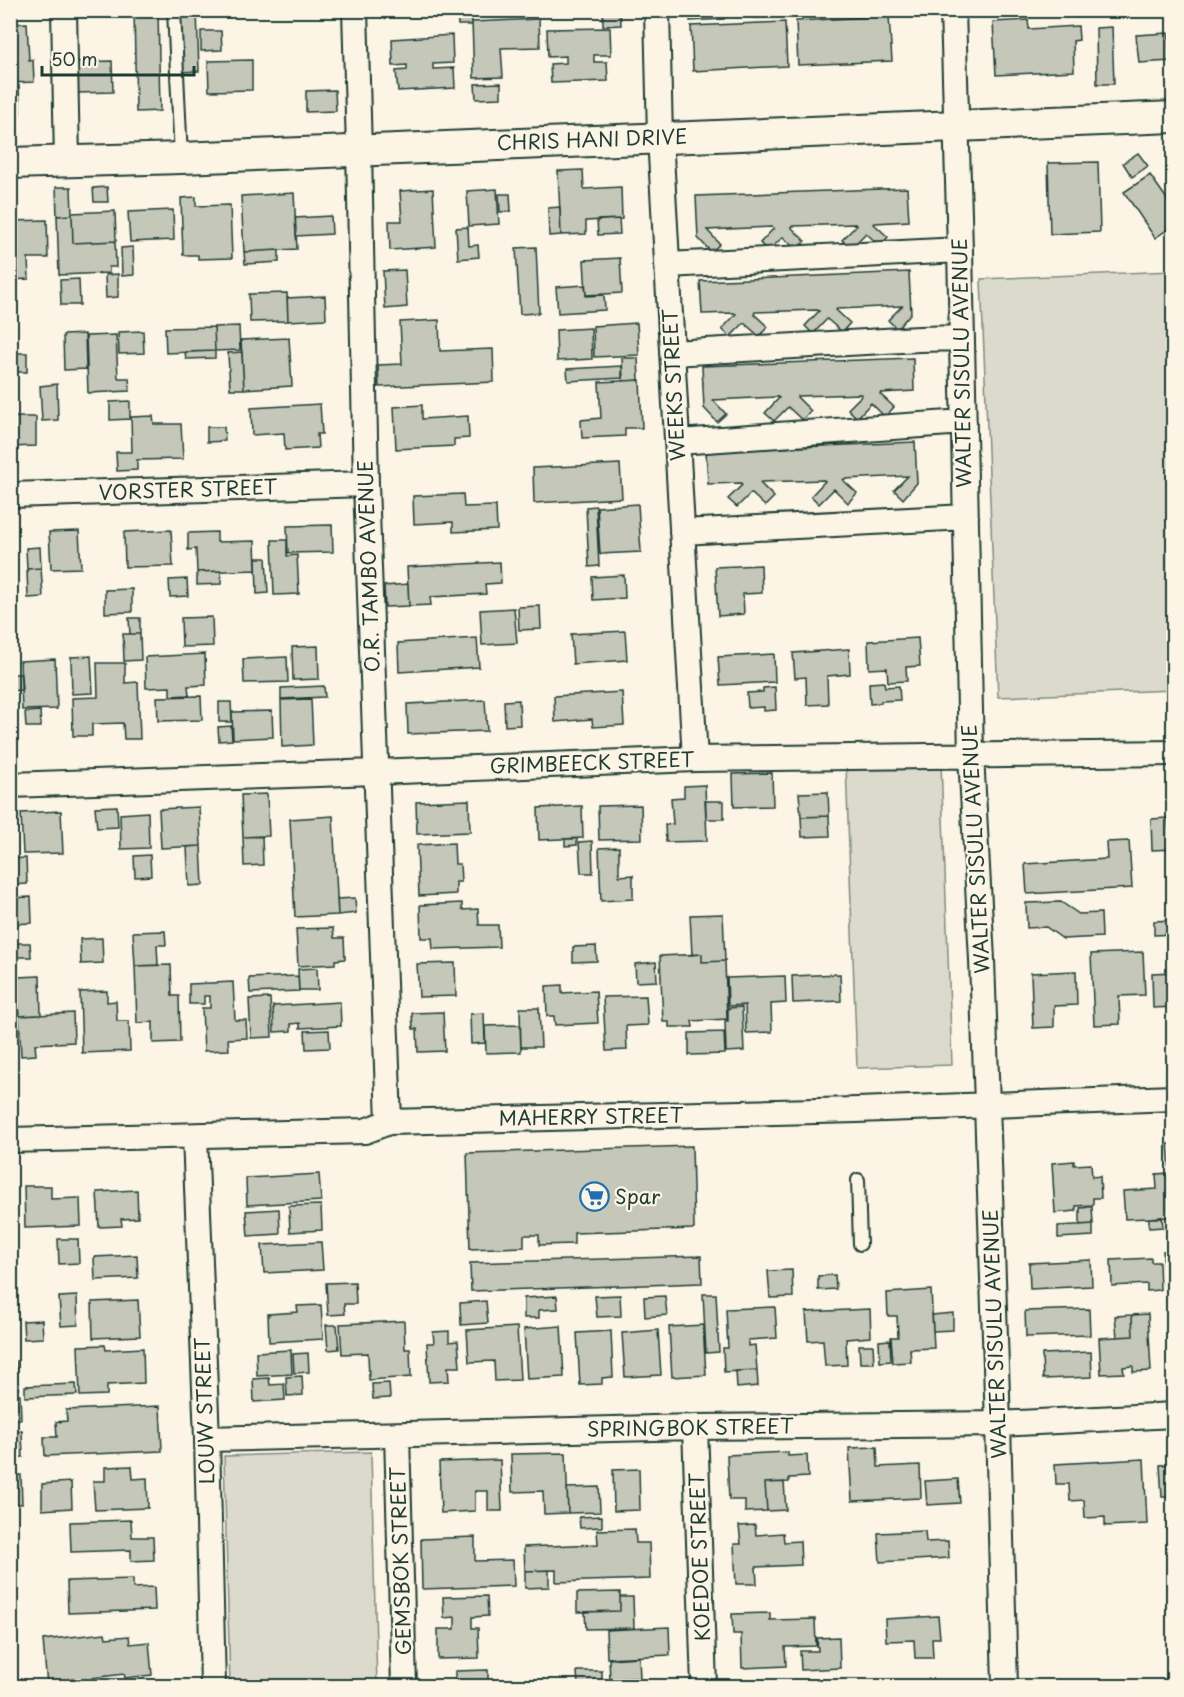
<svg xmlns="http://www.w3.org/2000/svg" width="1184" height="1697" font-family="'Playpen Sans',sans-serif">
  <style>
    .green { fill: #dcdacc; stroke: #7e8c80; stroke-width: 1.5 }
    .building { fill: #c5c7b9; stroke: #1f3d34; stroke-width: 1.5 }
    .lines { fill: none; stroke-linecap: round; stroke-linejoin: round }
    .service-casing { stroke: #1f3d34; stroke-width: 16 }
    .minor-casing { stroke: #1f3d34; stroke-width: 28 }
    .tertiary-casing { stroke: #1f3d34; stroke-width: 34 }
    .service { stroke: #fcf5e5; stroke-width: 12 }
    .minor { stroke: #fcf5e5; stroke-width: 24 }
    .tertiary { stroke: #fcf5e5; stroke-width: 30 }
    .labels { text-anchor: middle; stroke-width: 4.5; stroke-linejoin: round; paint-order: stroke }
    .street-label { font-size: 20px; fill: #1f3d34; stroke: #fcf5e5 }
    .poi-label { font-size: 20px; fill: #1f3d34; stroke: #fcf5e5; text-anchor: start }
  </style>
  <rect width="100%" height="100%" fill="#fcf5e5"/>
  <filter id="ink" filterUnits="userSpaceOnUse"><feTurbulence type="fractalNoise" baseFrequency=".0167" numOctaves="2"/><feDisplacementMap in="SourceGraphic" scale="12" xChannelSelector="R" yChannelSelector="G"/><feConvolveMatrix kernelMatrix="1 2 1 2 8 2 1 2 1" color-interpolation-filters="sRGB"/></filter>
  <g filter="url(#ink)">
    <!-- green -->
    <path class="green" d="M1173 271V690L998 697 981 279Z
      M941 762 952 1065 857 1068 846 766Z
      M371 1452 377 1686H230L224 1456Z"/>
    <!-- building -->
    <path class="building" d="M134 10H158L160 111 136 112Z
      M178 10H197L199 71 180 72Z
      M457 10H471L472 25H458Z
      M603 10H620L621 25 603 26Z
      M689 10H734V15L724 16V19L690 21Z
      M737 10H790V17L754 18V15L737 16Z
      M793 10H845V11H828V15L793 16Z
      M848 10H892V13L857 14V12H848Z
      M889 16 892 61 798 65 796 21Z
      M539 19 540 47 501 48 503 77 474 78 472 22Z
      M1028 20 1029 29 1078 26 1079 40 1073 41 1074 71 996 75 993 22Z
      M785 22 787 66 693 71 691 26Z
      M27 23 29 61 33 60 34 82 10 83V24Z
      M1112 27 1114 84H1097L1096 28Z
      M610 28 611 55H594V62H607L608 81 551 83 550 64 566 63V56L548 57 547 29Z
      M201 31H221L222 50 201 51Z
      M1168 33 1171 61 1139 63 1136 35Z
      M452 35 453 63 433 64V69L454 68 455 88 398 91 396 71 407 70V65L393 66 392 39Z
      M252 60V90L209 91 208 61Z
      M112 61 113 92 78 93 77 62Z
      M501 83V98L476 99 475 84Z
      M10 86H19L20 113H10Z
      M335 90 336 111 306 112V91Z
      M1138 153 1148 166 1132 177 1123 163Z
      M1098 162 1100 232 1050 234 1048 163Z
      M583 170 584 189 621 187 622 219 586 221V234L561 235 558 171Z
      M1150 175 1174 209V225L1155 238 1124 192Z
      M56 187H71L72 215 57 216Z
      M107 187 108 202H94L93 188Z
      M907 188 909 221 875 223 874 224 888 237 880 246 866 233 851 248 842 240 857 225 855 224 793 226 791 227 805 241 797 250 783 237 768 251 760 243 774 228 772 227 707 230 720 244 711 252 698 238 696 196Z
      M433 189 436 247 390 250 389 221H402L400 191Z
      M497 189 499 224 469 226 467 191Z
      M294 193 297 249 244 252 241 196Z
      M499 194H510L511 211 500 212Z
      M196 197V206L230 205 232 258 198 259V255H183L181 198Z
      M560 207 561 235 549 236 548 208Z
      M173 210 174 240 130 242 128 212Z
      M115 211 116 241 73 243 72 213Z
      M72 215 73 243 115 241 116 267H109V273L59 275 57 216Z
      M331 216 332 234 296 236 295 218Z
      M619 219 620 234 598 235 597 220Z
      M47 220 48 258H28L29 279 10 280V221Z
      M468 227 469 246 478 245 479 257 458 259 456 228Z
      M133 247 134 275 122 276 121 248Z
      M536 247 539 313 520 314 516 248Z
      M279 250V262L245 264 244 252Z
      M620 258 622 293 586 295 584 260Z
      M405 270 407 307 385 309 383 271Z
      M909 272 911 313 897 329 888 320 902 306 837 309 836 310 850 323 842 332 827 319 813 334 805 326 819 311 817 310 755 312 754 314 768 327 759 336 744 323 730 337 722 329 736 314 734 313 702 314 700 281Z
      M118 274V297L106 298 105 275Z
      M79 279 80 305H61L60 280Z
      M585 285 586 296 604 295 605 310 558 313 556 287Z
      M287 293 288 321 250 322 249 294Z
      M325 296 326 319 288 321 287 298Z
      M439 320 440 351 493 349 494 382 379 387 378 365 402 364 400 322Z
      M637 323 639 355 594 357 593 326Z
      M239 326 240 350 215 351 214 327Z
      M214 327 215 351 166 353 165 328Z
      M591 328 592 359 557 361 556 330Z
      M143 331 144 353 119 354 118 332Z
      M85 334 86 369 64 370 63 335Z
      M116 335 118 378H129L130 391 88 393 86 336Z
      M289 338 292 386 244 389 241 340Z
      M215 351V358L186 359 185 352Z
      M242 352 244 389H230L228 353Z
      M10 353H27V372H10Z
      M622 358H638L639 380 623 381Z
      M913 358 914 391 881 393 880 394 894 407 885 417 871 403 857 418 848 409 862 395 861 394 798 396 797 397 811 411 802 420 788 407 774 421 765 413 779 398 778 397 713 400 726 414 717 422 704 408 702 366Z
      M622 366V378L568 381 567 369Z
      M640 380 642 428H625V436L582 438 581 420 601 418 599 382Z
      M57 384 58 420 42 421 40 386Z
      M130 401V419L110 420V402Z
      M320 404 322 434H317L318 448 285 450 284 433 252 435 251 408Z
      M422 405V419L468 416 469 438 454 439V446L396 449 394 407Z
      M153 416 154 424H181L183 459 137 460V470L117 471 116 452H132L131 417Z
      M10 417H36V446L10 447Z
      M207 427H224L225 441 207 442Z
      M915 442 917 483 903 499 894 490 908 476 844 479 843 480 857 493 848 503 834 489 819 504 811 496 825 481 824 480 761 482 760 483 774 497 765 506 751 493 737 507 728 499 742 485 741 483 708 484 706 451Z
      M620 464 622 498 534 503 533 468Z
      M463 494 464 507 496 506 497 530 453 532V522L414 524 413 496Z
      M638 504 641 552 600 554 597 507Z
      M596 506 599 566 589 567 586 507Z
      M332 525 333 552 288 553 287 526Z
      M171 530 173 566 125 567 124 532Z
      M79 531 81 568 51 569 49 532Z
      M217 532V542L255 541 256 570 197 572 196 549 188 550V533Z
      M272 540H287V556L297 555 299 594 274 595Z
      M40 547 41 568 27 569 26 548Z
      M256 558H266L268 593 257 594Z
      M500 562 501 583 485 584 486 594 430 597 431 605 409 606 407 567Z
      M761 565 762 593 743 594 744 614 718 616 715 567Z
      M41 568 43 597 28 598 27 569Z
      M221 571V584L197 585V572Z
      M624 575 625 598 593 600 592 577Z
      M187 579 188 596 170 597 169 580Z
      M408 584 409 606 385 607 384 586Z
      M132 589V612L105 613V590Z
      M540 606 541 629 519 630 518 607Z
      M514 608 517 643 482 645 480 610Z
      M212 617 213 646 182 647 181 618Z
      M129 618H140V634H130Z
      M625 631 627 660 573 664 571 634Z
      M123 634H140L141 660 124 661Z
      M477 638 479 667 399 672 398 643Z
      M918 638 920 666 906 667 907 681 888 682 887 668 869 669 868 641Z
      M318 646 319 679 293 680 292 647Z
      M849 649 850 674 827 676 828 704 807 705 806 677 795 678 793 653Z
      M205 654 206 685 188 686 189 695 170 696V687L146 688 145 657Z
      M774 654 775 682 720 685 718 657Z
      M91 656 93 693 72 694 71 657Z
      M287 657 288 682 244 683 243 659Z
      M55 659 57 709 22 710 20 661Z
      M97 663H125V683L138 682 140 739H124L123 723 92 724V736H73L72 698 98 697Z
      M10 674H21L22 690 10 691Z
      M884 682 885 687 899 686 900 700 881 701V703L870 704 869 683Z
      M324 686 325 697 281 699V688Z
      M775 687 776 710 764 711V707L748 708 747 693 763 692V688Z
      M622 692 624 725 593 727 592 719 555 722 554 696Z
      M201 696 202 720 158 721 157 697Z
      M311 699 313 745 282 747 281 700Z
      M485 700 487 731 408 734 407 704Z
      M519 700 520 725 505 726 504 701Z
      M219 702H231L232 722H219Z
      M40 711 41 727H26L25 712Z
      M272 711 273 737 233 739 232 712Z
      M231 726 232 740 219 741 218 727Z
      M772 773 773 806 734 807 733 774Z
      M1168 780H1174V827H1170Z
      M705 785 707 841 666 842 665 825 673 824 671 798 684 797V786Z
      M828 792 829 816 801 817 799 793Z
      M267 794 269 836 243 837 241 795Z
      M469 800 470 832 417 834 416 802Z
      M705 801H724V819H706Z
      M641 805 642 839 599 840 598 806Z
      M117 806 118 827 97 828 95 807Z
      M582 806 583 838 539 840 538 808Z
      M199 807 201 846 161 848 159 809Z
      M61 811 63 853 23 854 21 813Z
      M148 812 149 848 121 849 120 814Z
      M333 816 338 915 295 917 290 819Z
      M829 816 830 836 802 837 801 817Z
      M1168 818 1169 829H1174V849L1152 850 1151 819Z
      M262 836 263 865 244 866 243 837Z
      M565 839H577V845L565 846Z
      M592 841 593 873H581L579 842Z
      M1129 841 1132 888 1027 894 1025 864 1107 859 1106 842Z
      M454 843 455 864H460L461 882H456V894L419 896 417 845Z
      M201 846 203 885 189 886 187 847Z
      M619 847V876L633 875V899L601 901 599 848Z
      M150 855 151 876 135 877 134 856Z
      M26 858 27 884 10 885V859Z
      M31 897 32 923 10 924V898Z
      M355 898 356 913 338 915 337 899Z
      M1061 902 1079 914 1101 913 1102 937 1063 939 1046 927 1027 928 1026 903Z
      M462 903V910L478 909 479 925H498L499 947 433 949 432 938H421L420 905Z
      M723 914 725 961 702 962V954L692 955 690 915Z
      M1174 920V934L1154 935V921Z
      M333 928 334 938H344L345 959 335 960V964L298 966 296 929Z
      M165 931 166 945H157L158 965 135 966 133 932Z
      M102 938 103 963 81 964 80 939Z
      M17 943H30L31 957H17Z
      M596 946 597 961 573 962V947Z
      M10 951H13L14 973H10Z
      M1143 952 1145 995 1119 996 1120 1024 1094 1025 1091 954Z
      M702 954V962L725 961 727 1019 692 1021 693 1027H669V1022H663L660 956Z
      M656 962 657 981 636 982 635 964Z
      M455 963 456 996 419 997 417 964Z
      M171 965 172 996H179L180 1042 153 1043V1022L137 1023 135 966Z
      M317 968 318 990H299L298 969Z
      M1076 971 1077 1005 1054 1006V1027L1033 1028 1031 973Z
      M1174 972V1007L1153 1008 1152 973Z
      M840 974 841 1001 793 1003 792 976Z
      M40 976 41 1015 19 1016 17 977Z
      M298 976 299 991 250 993 249 978Z
      M785 976 786 1003 771 1004 772 1032 746 1033 745 1005 728 1006 727 978Z
      M233 982 235 1020H246L247 1038 228 1039 229 1050 204 1051 202 1008H210V996H204V1004H189V984Z
      M562 985V993L596 991 598 1023 555 1025 554 1016H547L546 986Z
      M107 991V1002L116 1001 117 1021H129L130 1051 82 1053 80 992Z
      M646 996 648 1025 626 1026 627 1050 606 1051 603 997Z
      M270 998 272 1037 251 1038 249 999Z
      M340 1002 341 1026 300 1028V1023L291 1024V1031L274 1032 273 1006Z
      M742 1007 744 1051 726 1052 725 1021H728V1008Z
      M520 1008H539L541 1047H521Z
      M443 1012 445 1051 418 1052 417 1029H413L412 1013Z
      M73 1013 74 1042 35 1044 36 1055 21 1056 19 1016Z
      M484 1013 485 1043 471 1044 470 1014Z
      M520 1025 521 1052 486 1053 485 1026Z
      M329 1030 330 1048 306 1049 305 1031Z
      M724 1032 725 1054 689 1055V1033Z
      M1168 1144H1174V1217L1125 1219 1123 1191 1157 1189 1156 1174 1170 1173Z
      M692 1146 694 1229 574 1233V1244L539 1245V1235H524V1247L470 1249 467 1153Z
      M1074 1161V1165L1091 1164 1092 1177 1100 1176 1101 1198H1093V1205L1076 1206V1211L1055 1213 1052 1163Z
      M319 1174 321 1201 247 1205 246 1178Z
      M24 1186H51V1199L80 1198 81 1226 25 1228Z
      M137 1190 138 1218 121 1219 122 1226 99 1227 97 1192Z
      M321 1205 322 1230 290 1232 289 1206Z
      M1092 1207 1093 1224 1080 1225V1208Z
      M279 1209 280 1234 248 1236 246 1211Z
      M1162 1217 1163 1227 1149 1228V1218Z
      M1093 1224V1236L1058 1238V1226Z
      M58 1239H78L79 1263 59 1264Z
      M321 1242 323 1270 264 1273 262 1245Z
      M1174 1250V1284H1164L1163 1251Z
      M137 1255 138 1278 95 1280 94 1257Z
      M701 1256 702 1283 471 1291 470 1263Z
      M1151 1258V1262H1159L1160 1290 1147 1291V1284L1112 1286 1111 1260Z
      M1091 1260 1092 1286 1030 1289 1029 1263Z
      M792 1270 793 1297 770 1298 768 1271Z
      M835 1275 836 1289 818 1290V1276Z
      M355 1282 356 1304H344L345 1314 328 1315 326 1283Z
      M931 1290 934 1348 910 1349 911 1362 893 1363 891 1337H898L897 1316H888L887 1293Z
      M703 1294H716L719 1352 706 1353Z
      M620 1295 621 1316 597 1317 595 1296Z
      M77 1296 78 1325 61 1326 59 1297Z
      M557 1296 558 1309 539 1310V1318H524V1298Z
      M665 1296 667 1315 645 1317 644 1297Z
      M138 1300 140 1336 93 1338 92 1302Z
      M486 1301 488 1323 461 1325 460 1303Z
      M321 1305 323 1339 269 1342 268 1314 298 1312 297 1306Z
      M775 1307 777 1338 748 1340V1346L755 1345 757 1370 724 1372 723 1348H728L726 1309Z
      M870 1309 871 1337 846 1339 847 1365 825 1366 823 1340 808 1341 806 1312Z
      M1089 1309 1090 1335 1026 1337 1025 1311Z
      M953 1313V1330L933 1331 932 1315Z
      M1148 1314 1151 1371 1133 1372V1366L1123 1367 1124 1373 1101 1374 1099 1338 1133 1336 1132 1315Z
      M1132 1315 1133 1336 1117 1337 1115 1316Z
      M42 1320 43 1338 24 1339 23 1321Z
      M404 1321 405 1349H410L411 1377 369 1380 368 1353 342 1354 340 1324Z
      M326 1325H337L339 1349 328 1350Z
      M703 1325 706 1375 672 1377 669 1327Z
      M561 1326 564 1377 527 1379 524 1329Z
      M517 1327 520 1380 495 1381 494 1361 469 1362 467 1330Z
      M658 1330 661 1375 625 1377 622 1333Z
      M449 1331V1342L458 1341 460 1367H448L449 1381 429 1382 427 1343H434L433 1332Z
      M611 1331 613 1377 602 1378V1384L580 1385 577 1333Z
      M890 1340 891 1361 880 1362 879 1341Z
      M105 1345 106 1350 143 1348 144 1383 107 1385V1395L80 1396 78 1346Z
      M859 1345H873L874 1363H860Z
      M291 1350 292 1374 257 1376 256 1352Z
      M1091 1352 1092 1377 1043 1379 1042 1354Z
      M308 1353 309 1372 294 1373 293 1354Z
      M10 1361H16L18 1389H10Z
      M757 1370 758 1386 737 1388 736 1371Z
      M302 1376 303 1395 287 1396 286 1377Z
      M269 1378 270 1385 284 1384 285 1400 254 1402 253 1379Z
      M389 1383 390 1398 373 1399 372 1384Z
      M76 1384 77 1395 25 1397V1386Z
      M20 1394 21 1419H10V1395Z
      M160 1406 162 1451 45 1456 44 1437H57L56 1422 67 1421 66 1410Z
      M10 1431H22L23 1457 10 1458Z
      M877 1447 878 1467 920 1465 921 1498 852 1501 849 1448Z
      M788 1452V1456L807 1455 808 1477 789 1478V1482L765 1483 767 1511 745 1512V1500H729L727 1455Z
      M566 1453 568 1513 544 1514 543 1491 512 1492 511 1454Z
      M1144 1459 1147 1524 1105 1526V1517L1085 1518 1084 1500 1070 1501 1069 1484H1056L1055 1464Z
      M500 1460 502 1511H488V1491H475V1511L441 1513 439 1462Z
      M1174 1464V1497H1162L1160 1465Z
      M132 1466 133 1479 147 1478 148 1508 95 1510 93 1481H105V1467Z
      M639 1469 640 1510 614 1511 613 1470Z
      M10 1475H21L22 1504H10Z
      M958 1479 960 1503 927 1505 925 1481Z
      M71 1482 72 1508 42 1510V1484Z
      M784 1482 786 1510 767 1511 765 1483Z
      M599 1487 600 1512 568 1513 567 1488Z
      M602 1516V1527L580 1528 579 1517Z
      M131 1520 132 1537H153L154 1560 131 1561V1550L71 1552 70 1522Z
      M755 1525 756 1535 783 1533 784 1542 800 1541 801 1565 756 1567 757 1584H736L734 1544H741L739 1526Z
      M635 1529 636 1543H649L650 1579 556 1582V1570L525 1571 524 1547 598 1544 597 1530Z
      M925 1531 926 1542 948 1541 949 1558 880 1562 878 1533Z
      M475 1537V1561L513 1560 514 1586 422 1589 421 1539Z
      M10 1559H17L18 1590H10Z
      M549 1570V1587L525 1588V1571Z
      M133 1579V1588L154 1587 155 1610 68 1613 67 1581Z
      M620 1592V1611L577 1612V1593Z
      M487 1596 488 1616 472 1617V1628H478L479 1658 438 1659V1629H455V1617L444 1618 443 1597Z
      M620 1597H633L634 1628 586 1629 585 1612 620 1611Z
      M1170 1599H1174V1625H1172Z
      M770 1613V1620L815 1619 816 1646 785 1647 786 1666 742 1668 741 1634H733L732 1614Z
      M938 1616 940 1638H932L933 1658H915L914 1640 886 1641 885 1619Z
      M669 1627 670 1655 607 1658 606 1630Z
      M105 1633 106 1638 129 1636 130 1644 149 1642 152 1675 125 1678 124 1674 92 1678V1682L47 1686 43 1640Z
      M839 1637 840 1668 801 1670 800 1651H818L817 1638Z
      M639 1657 640 1678 610 1679 609 1659Z
      M488 1670V1686H455V1671Z
      M577 1671H602V1686H578Z"/>
    <g class="lines">
      <defs>
        <path id="service" d="M174 10 181 158
          M858 1180 860 1244"/>
        <path id="minor" d="M64 10 67 161
          M355 10 359 150 366 484 389 1122
          M657 10 660 137 695 759
          M953 10 960 250 971 755 982 960 998 1424 1005 1686
          M667 265 960 250
          M672 353 919 339 962 338
          M678 442 964 422
          M10 495 366 484
          M682 532 966 517
          M10 785 376 772 695 759 1174 753
          M195 1136 207 1439 213 1686
          M10 1140 365 1131 389 1122 857 1110 1174 1098
          M695 1427 704 1686
          M397 1435 404 1686
          M207 1439 695 1427 998 1424 1174 1415"/>
        <path id="tertiary" d="M10 163 181 158 1174 117"/>
      </defs>
      <!-- service casing -->
      <use href="#service" class="service-casing"/>
      <!-- minor casing -->
      <use href="#minor" class="minor-casing"/>
      <!-- tertiary casing -->
      <use href="#tertiary" class="tertiary-casing"/>
      <!-- service -->
      <use href="#service" class="service"/>
      <!-- minor -->
      <use href="#minor" class="minor"/>
      <!-- tertiary -->
      <use href="#tertiary" class="tertiary"/>
    </g>
  </g>
  <!-- icons -->
  <defs>
    <symbol id="supermarket-ring" viewBox="-11 -11 22 22"><circle r="9.5" fill="#fcf5e5" stroke="#1f6fb2" stroke-width="1.5"/><path d="M-6-5.5h2.5l.6 2H6L4.5 2H-2.5L-4.4-4H-6ZM-1.5 3.2a1.3 1.3 0 1 0 .1 0ZM3 3.2a1.3 1.3 0 1 0 .1 0Z" fill="#1f6fb2"/></symbol>
  </defs>
  <g fill-rule="evenodd">
    <use href="#supermarket-ring" x="578" y="1180" width="33" height="33"/>
  </g>
  <g class="labels">
    <!-- street labels -->
    <g class="street-label">
      <text transform="translate(592 140) rotate(-2)" y="7">CHRIS HANI DRIVE</text>
      <text transform="translate(962 363) rotate(-91)" y="7">WALTER SISULU AVENUE</text>
      <text transform="translate(674 385) rotate(-93)" y="7">WEEKS STREET</text>
      <text transform="translate(188 490) rotate(-2)" y="7">VORSTER STREET</text>
      <text transform="translate(369 566) rotate(-92)" y="7">O.R. TAMBO AVENUE</text>
      <text transform="translate(592 763) rotate(-2)" y="7">GRIMBEECK STREET</text>
      <text transform="translate(976 849) rotate(-93)" y="7">WALTER SISULU AVENUE</text>
      <text transform="translate(591 1117) rotate(-1)" y="7">MAHERRY STREET</text>
      <text transform="translate(995 1334) rotate(-92)" y="7">WALTER SISULU AVENUE</text>
      <text transform="translate(205 1411) rotate(-92)" y="7">LOUW STREET</text>
      <text transform="translate(690 1428) rotate(-1)" y="7">SPRINGBOK STREET</text>
      <text transform="translate(700 1557) rotate(-92)" y="7">KOEDOE STREET</text>
      <text transform="translate(401 1561) rotate(-92)" y="7">GEMSBOK STREET</text>
    </g>
    <!-- poi labels -->
    <g class="poi-label">
      <text x="615" y="1204">Spar</text>
    </g>
  </g>
  <!-- margin -->
  <rect width="1184" height="1697" fill="none" stroke="#fcf5e5" stroke-width="36"/>
  <rect x="18" y="18" width="1148" height="1661" fill="none" stroke="#1f3d34" stroke-width="2" filter="url(#ink)"/>
  <!-- scale -->
  <path d="M42 66v9h152v-9" fill="none" stroke="#1f3d34" stroke-width="3"/>
  <text x="51" y="66" font-size="18" fill="#1f3d34" stroke="#fcf5e5" stroke-width="4.5" paint-order="stroke">50 m</text>
</svg>
